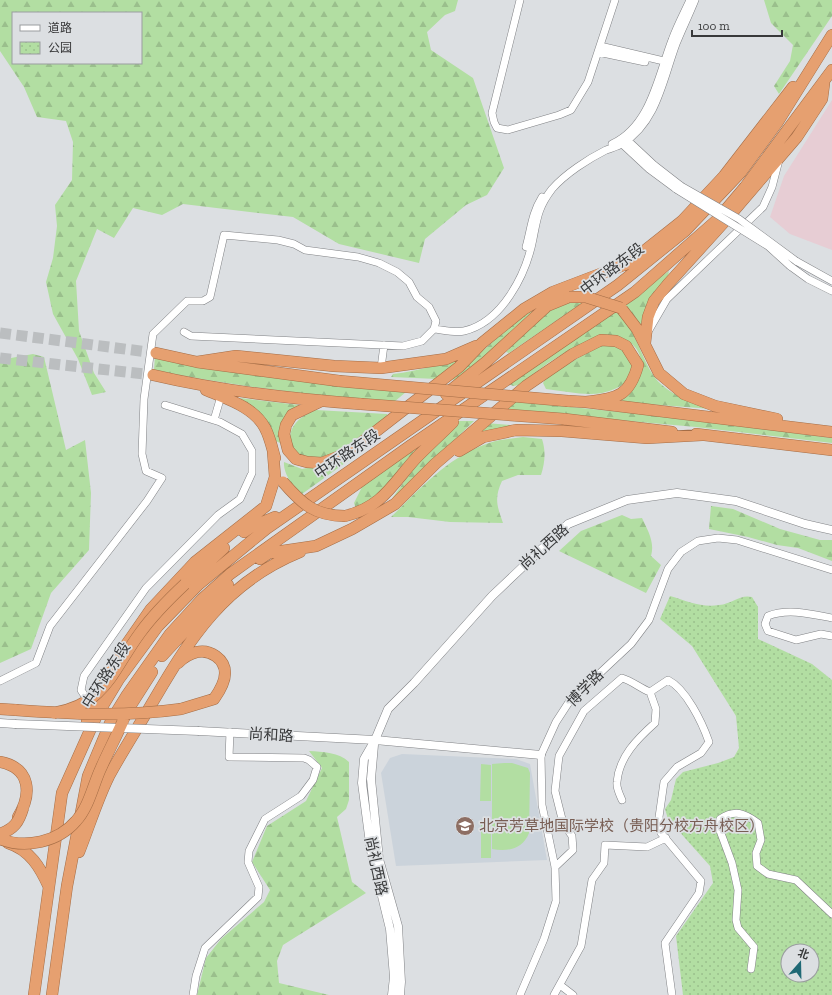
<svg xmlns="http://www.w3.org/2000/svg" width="832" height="995" font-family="'Zilla Slab','Noto Sans SC',serif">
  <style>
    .commercial { fill: #e7cdd4 }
    .built { fill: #cbd3db }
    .grass { fill: #b2dea2 }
    .forest { fill: url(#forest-firs); fill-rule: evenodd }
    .park { fill: url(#park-dots); fill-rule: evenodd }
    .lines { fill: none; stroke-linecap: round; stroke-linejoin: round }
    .trunk-tunnel { stroke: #bbbec0; stroke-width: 11; stroke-dasharray: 11 5.5; stroke-linecap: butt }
    .minor-casing { stroke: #808285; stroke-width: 8 }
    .tertiary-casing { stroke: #808285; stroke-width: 9 }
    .trunk-casing { stroke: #a56d46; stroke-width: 12 }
    .minor { stroke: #fff; stroke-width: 7 }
    .tertiary { stroke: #fff; stroke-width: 8 }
    .trunk { stroke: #e6a070; stroke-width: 11 }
    .minor-bridge-casing { stroke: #808285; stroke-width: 8; stroke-linecap: butt }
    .tertiary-bridge-casing { stroke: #808285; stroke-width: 9; stroke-linecap: butt }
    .trunk-bridge-casing { stroke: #a56d46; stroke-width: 12; stroke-linecap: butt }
    .minor-bridge { stroke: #fff; stroke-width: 7 }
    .tertiary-bridge { stroke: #fff; stroke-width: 8 }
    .trunk-bridge { stroke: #e6a070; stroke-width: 11 }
    .labels { text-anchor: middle; stroke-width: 3.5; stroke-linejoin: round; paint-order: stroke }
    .street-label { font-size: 15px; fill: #38393a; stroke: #dcdfe2 }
    .education-label { font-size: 15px; fill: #785e54; stroke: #dcdfe2; text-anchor: start }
  </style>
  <defs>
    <pattern id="forest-firs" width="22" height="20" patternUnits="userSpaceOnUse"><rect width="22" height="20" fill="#b2dea2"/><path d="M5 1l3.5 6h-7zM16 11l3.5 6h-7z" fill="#9abf8c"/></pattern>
    <pattern id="park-dots" width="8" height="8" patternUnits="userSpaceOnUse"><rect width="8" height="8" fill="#b2dea2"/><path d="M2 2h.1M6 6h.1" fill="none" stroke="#9abf8c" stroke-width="1.8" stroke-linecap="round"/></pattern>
  </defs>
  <rect width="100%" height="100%" fill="#dcdfe2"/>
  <!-- commercial -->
  <path class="commercial" d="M832 100V250L790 234 770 217 784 176Z"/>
  <!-- built -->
  <path class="built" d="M402 754 516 759 530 764 547 860 396 866 381 773 390 758Z"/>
  <!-- grass -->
  <path class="grass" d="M504 763H512L528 768 530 773 529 833C523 849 508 852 492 849V764Z
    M481 764 491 765V801H480Z
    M481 821H491V858H481Z"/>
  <!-- forest -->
  <path class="forest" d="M0 0H458L455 11 445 15 427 32 431 50 473 78 504 168 487 195 466 205 425 239 419 263 339 244 293 217 183 204 162 215 133 208 114 238 97 229 76 281 79 331 94 373 106 392 92 395 78 359 53 314 46 282 53 258 57 226 55 205 72 180 73 142 66 121 37 117 24 87 0 51ZM13 13H141V63H13Z
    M764 0H832V16L779 94 774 86 790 61 793 45 771 23Z
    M669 271 668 276 651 298 640 327 620 305Z
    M564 301H585L509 353 506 352 550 308Z
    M535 309 459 381 451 379 525 313Z
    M614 309C635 326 639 353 653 375 665 393 691 403 711 407L712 409 620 402C637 389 651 363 633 345 629 341 621 339 616 336L571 349 548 363 519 385 513 386 509 384Z
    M601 345C605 345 610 344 613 345 626 347 639 367 629 379 624 386 611 391 602 393 585 396 564 391 546 389L543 383 547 376Z
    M33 354 44 357 66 450 85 440 91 493 89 550 51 593 31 649 0 663V360Z
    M466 355 437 379 391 377 393 374C419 371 442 364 466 355Z
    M155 356 406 392 394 402C313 396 233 386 154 370Z
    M240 398 299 405C282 415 280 424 280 443L274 440 255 410Z
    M511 401 681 418 832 438V443L696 427 504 410Z
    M316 410 387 414 388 417C369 431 343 455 319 460 314 460 306 457 300 456 298 453 294 450 292 446 285 428 301 415 316 410Z
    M458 421H474L389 503 425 452Z
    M486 423 520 426 470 437Z
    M523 437 542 439C546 451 545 463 541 475H518L502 481C494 498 497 506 503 523L450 522 408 517H391C421 488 449 456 489 443 499 439 512 439 523 437Z
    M372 440 366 448 302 494C293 488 283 473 284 462L302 469 323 465Z
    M426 440 381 496 356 509 354 503 365 481Z
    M711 506 733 509 780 529 820 540H832V561L798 548 777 545 748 537 709 529Z
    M622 515 631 519 642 518C648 531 655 542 651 556L661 565 646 593 559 551 581 531Z
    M309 751C323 752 339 752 349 762V800L346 809 337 817 352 882 366 893 283 945 277 961 279 983 329 995H197L206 958 221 939 264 902 270 890 252 862 267 826 306 801 322 768Z"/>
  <!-- park -->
  <path class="park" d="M670 596C687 601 702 608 719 605 732 604 740 594 752 597L758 607V639L812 664 832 680V995H683L676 936 713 883 710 866 668 819 665 809 671 800 676 779 683 772 718 763 734 757 739 748 736 716 692 646 660 619ZM788 951H812V975H788Z"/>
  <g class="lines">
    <!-- trunk-tunnel -->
    <path class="trunk-tunnel" d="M0 333 156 353
      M0 358 153 375"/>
    <defs>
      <path id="minor" d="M520 0 492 113 494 122 497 128 508 130 559 115 571 110 588 82 615 0
        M600 46 668 62
        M598 52 645 62
        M624 137 654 165 681 186
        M620 142 649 169 676 189
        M612 144C651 126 658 76 672 40 677 26 684 13 690 0
        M526 247C531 229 532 213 542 197
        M796 261 832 281
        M790 266 808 279 832 291
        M434 329C443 330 456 333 464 331 502 322 526 275 533 239 537 219 538 207 552 189 565 174 588 159 606 150 611 148 618 147 623 143 657 122 663 79 676 44 682 29 689 15 695 0
        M649 330 667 299 763 207 772 187 779 160
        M381 368 384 345
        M214 420 221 396
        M832 618C811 614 788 608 768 616L765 624 768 631 796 640 821 634 832 636
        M0 681 36 663 50 626 147 501 162 478 146 471 142 454 144 399 153 334 187 301H203L210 297 224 235 278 240 294 244 305 250 358 257 379 263 397 272 409 282 417 297 429 307 436 321 434 329 422 341 403 346 191 336 184 332
        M650 692 668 680C686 689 702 722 709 742L701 753 677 767 664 782 659 817 661 833 701 881 699 893 665 943 672 995
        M90 704 81 690 84 676 146 588 218 515 240 499 252 473V451L242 434 220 422 165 405
        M555 867 573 850 572 836 563 823 555 791 559 756 584 711 622 678C632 681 640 688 650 692L656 709 655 723C637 739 619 757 617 782 616 788 620 795 622 800
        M751 969 754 947 738 928 736 920 738 890 732 863 719 828 720 819C735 809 744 813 758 823L761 840 756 853 757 866 768 874 796 880 832 914
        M560 985 573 995
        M193 995 196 976 205 948 258 897 259 887 248 862 249 851 265 819 301 796 313 780 317 767 309 760 304 758 229 757 230 732
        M520 995 544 939 556 901 555 867 542 805 541 755 556 722 569 702 631 644 649 620 668 569 681 552 698 541 718 538 737 540 832 570
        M554 995 581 946 592 880 604 863 605 845 647 847 666 838"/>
      <path id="tertiary" d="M0 723 15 724
        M199 731 375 740 541 755
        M374 745 371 779 379 859 398 926 401 982 400 995
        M392 995 394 977 390 929 371 851 362 783 364 759 375 740 388 709 414 683 492 596 568 524 627 500 677 493 736 501 805 524 832 530"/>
      <path id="trunk" d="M621 308 637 329 659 373 684 394 715 406 777 419
        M645 343 648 317 654 301 668 284 725 221 797 137 822 99 824 84
        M156 353 197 362 339 381
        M197 362 236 356 334 366 381 368 446 359 476 346
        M153 375C221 391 292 399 361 404
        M206 390C227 399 254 407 265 428 270 437 272 448 275 458
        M446 394 486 362 547 306 569 297
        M321 401 292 415 286 425 284 434 288 450 296 459 307 462 322 463 348 453 459 367 482 343 524 309 553 292 629 263 682 221 724 176 793 87
        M568 401 586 402 832 432
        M564 419 672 432
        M696 434 832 450
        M459 451 483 437 516 430 562 431 647 438 702 435
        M345 516C383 507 393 483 417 457 429 445 441 434 453 422
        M244 532 251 527 275 517
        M260 559 269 553 316 546 352 529 395 504 435 464 526 386 573 354 601 340 616 341 626 346 638 365C629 398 616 398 586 402
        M185 584 224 548
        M162 656 228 585
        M178 663C183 658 189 654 197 652 210 649 225 659 225 673 225 683 219 692 214 699L181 709
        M0 709 16 710
        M123 720 129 708 152 672
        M87 721 115 661 151 609 195 562 266 506 275 477 273 452
        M0 762C31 768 32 794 18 817
        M8 843C30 850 40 867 49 887
        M79 852C89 827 97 800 109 776 122 752 137 729 151 705 190 638 224 583 300 552
        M34 995 62 793 96 717 119 679 158 626 199 584 266 529 618 285 685 231 741 172 777 123 832 35
        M52 995 67 886 88 776 111 721 127 695 170 634 202 599 230 574 410 446 635 292 717 220 745 187 832 70"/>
    </defs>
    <!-- minor casing -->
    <use href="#minor" class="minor-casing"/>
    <!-- tertiary casing -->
    <use href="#tertiary" class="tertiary-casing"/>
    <!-- trunk casing -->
    <use href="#trunk" class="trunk-casing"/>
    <!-- minor -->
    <use href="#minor" class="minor"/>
    <!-- tertiary -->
    <use href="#tertiary" class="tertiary"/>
    <!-- trunk -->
    <use href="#trunk" class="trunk"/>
    <defs>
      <path id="minor-bridge" d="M681 186 739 219 796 261
        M676 189 768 246 790 266"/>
      <path id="tertiary-bridge" d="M15 724 199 731"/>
      <path id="trunk-bridge" d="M569 297H586L621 308
        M339 381 568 401
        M361 404 564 419
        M283 482C302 504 315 516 345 516
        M16 710C73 714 123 717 181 709
        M54 713C106 704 112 671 140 633 153 615 169 599 185 584
        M0 834C14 829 19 822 23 808
        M0 839C26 849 58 842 76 821 89 807 93 785 101 768 108 752 116 737 123 721"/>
    </defs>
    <!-- minor-bridge casing -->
    <use href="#minor-bridge" class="minor-bridge-casing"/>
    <!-- tertiary-bridge casing -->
    <use href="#tertiary-bridge" class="tertiary-bridge-casing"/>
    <!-- trunk-bridge casing -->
    <use href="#trunk-bridge" class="trunk-bridge-casing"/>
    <!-- minor-bridge -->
    <use href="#minor-bridge" class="minor-bridge"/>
    <!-- tertiary-bridge -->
    <use href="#tertiary-bridge" class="tertiary-bridge"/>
    <!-- trunk-bridge -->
    <use href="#trunk-bridge" class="trunk-bridge"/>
  </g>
  <!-- icons -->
  <defs>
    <symbol id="school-disc" viewBox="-11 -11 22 22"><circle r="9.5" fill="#8d6e63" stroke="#dcdfe2"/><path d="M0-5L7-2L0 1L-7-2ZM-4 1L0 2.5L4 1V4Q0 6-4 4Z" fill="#fff"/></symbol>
  </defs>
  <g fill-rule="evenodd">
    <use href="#school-disc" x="454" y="815" width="22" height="22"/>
  </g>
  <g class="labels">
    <!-- street labels -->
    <g class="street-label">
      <text transform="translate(612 269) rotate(-37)" y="5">中环路东段</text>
      <text transform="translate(347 454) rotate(-34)" y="5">中环路东段</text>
      <text transform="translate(544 547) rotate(-42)" y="5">尚礼西路</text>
      <text transform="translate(106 675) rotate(-57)" y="5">中环路东段</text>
      <text transform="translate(585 688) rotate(-45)" y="5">博学路</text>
      <text transform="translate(271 735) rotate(3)" y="5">尚和路</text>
      <text transform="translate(376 866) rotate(78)" y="5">尚礼西路</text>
    </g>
    <!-- education labels -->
    <g class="education-label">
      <text x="479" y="831">北京芳草地国际学校（贵阳分校方舟校区）</text>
    </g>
  </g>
  <!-- legend -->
  <rect x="12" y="12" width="130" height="52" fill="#dcdfe2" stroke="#9a9d9f"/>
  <rect x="20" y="25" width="20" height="6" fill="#ffffff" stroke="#9a9d9f"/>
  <text x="48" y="32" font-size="12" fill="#38393a">道路</text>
  <rect x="20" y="42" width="20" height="12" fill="url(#park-dots)" stroke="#9a9d9f"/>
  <text x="48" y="52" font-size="12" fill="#38393a">公园</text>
  <!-- north arrow -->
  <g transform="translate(800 963) rotate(20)"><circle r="19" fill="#dcdfe2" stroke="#9a9d9f"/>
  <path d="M0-3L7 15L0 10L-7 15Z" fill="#206975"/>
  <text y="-6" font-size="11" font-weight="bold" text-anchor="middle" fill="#38393a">北</text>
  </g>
  <!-- scale -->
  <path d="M692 30v6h90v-6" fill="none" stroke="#38393a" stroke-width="2"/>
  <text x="698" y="30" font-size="12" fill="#38393a" stroke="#dcdfe2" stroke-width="3" paint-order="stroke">100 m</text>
</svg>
